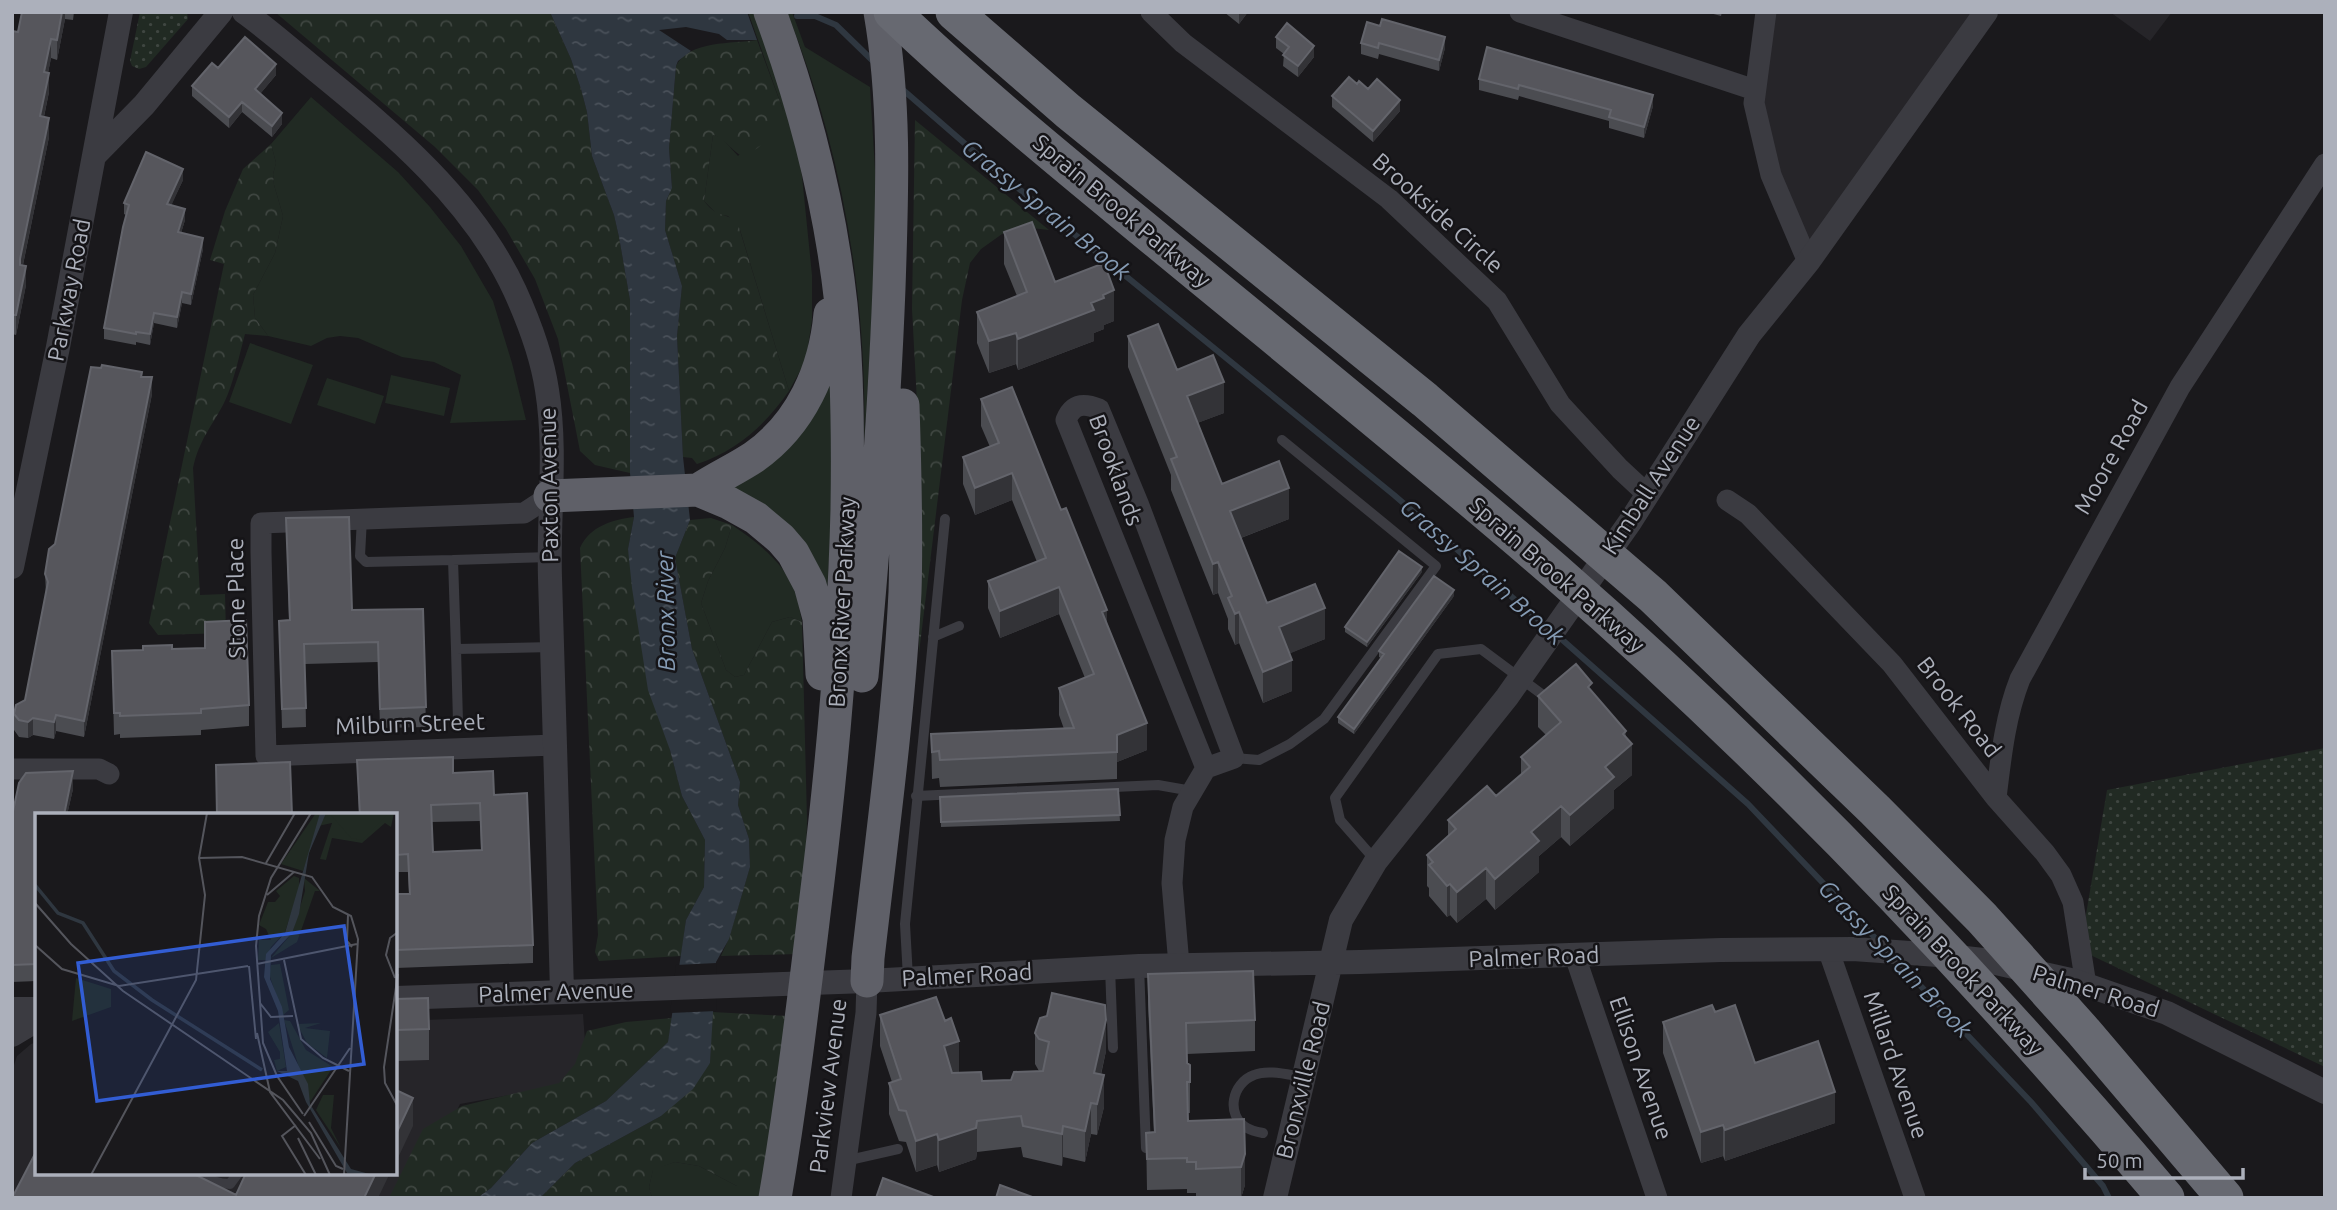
<svg xmlns="http://www.w3.org/2000/svg" width="2337" height="1210" font-family="Ubuntu,sans-serif">
  <style>
    .built { fill: #262529 }
    .green { fill: #212a23 }
    .forest { fill: url(#forest-crowns) }
    .park { fill: url(#park-dots) }
    .water { fill: url(#water-ripples) }
    .pier { fill: #1a191c }
    .lines { fill: none; stroke-linecap: round; stroke-linejoin: round }
    .stream { stroke: #2f3740; stroke-width: 6 }
    .service { stroke: #3b3b41; stroke-width: 10 }
    .minor { stroke: #3b3b41; stroke-width: 21 }
    .tertiary { stroke: #3b3b41; stroke-width: 24 }
    .trunk { stroke: #5f6068; stroke-width: 33 }
    .motorway { stroke: #676971; stroke-width: 37 }
    .wall { fill: #4b4c51; fill-rule: evenodd }
    .shaded-wall { fill: #333337 }
    .building { fill: #56565c; stroke: #63646b; stroke-width: 2; fill-rule: evenodd }
    .labels { text-anchor: middle; stroke-width: 5; stroke-linejoin: round; paint-order: stroke }
    .street-label { font-size: 23px; fill: #acb0bb; stroke: #151417 }
    .water-label { font-size: 24px; font-style: italic; fill: #859bb4; stroke: #151417 }
    .inset-river { fill: none; stroke: #2f3740; stroke-width: 3.5 }
    .inset-road { fill: none; stroke: #54555c; stroke-width: 2 }
    .view { fill: #325dd4; fill-opacity: 0.15; stroke: #325dd4; stroke-width: 3.5 }
    .inset-edge { fill: none; stroke: #acb0bb; stroke-width: 3.5 }
  </style>
  <defs>
    <pattern id="forest-crowns" width="20" height="18" patternUnits="userSpaceOnUse" patternTransform="scale(1.75)"><rect width="20" height="18" fill="#212a23"/><path d="M2 6a3 3 0 1 1 6 0M12 15a3 3 0 1 1 6 0" fill="none" stroke="#3f4641"/></pattern>
    <pattern id="park-dots" width="8" height="8" patternUnits="userSpaceOnUse" patternTransform="scale(1.75)"><rect width="8" height="8" fill="#212a23"/><path d="M2 2h.1M6 6h.1" fill="none" stroke="#3f4641" stroke-width="1.8" stroke-linecap="round"/></pattern>
    <pattern id="water-ripples" width="26" height="14" patternUnits="userSpaceOnUse" patternTransform="scale(1.75)"><rect width="26" height="14" fill="#2f3740"/><path d="M2 4q2-2 4 0t4 0M15 11q2-2 4 0t4 0" fill="none" stroke="#4a515a"/></pattern>
  </defs>
  <rect width="100%" height="100%" fill="#1a191c"/>
  <!-- built -->
  <path class="built" d="M1771 12H1981L1809 251 1777 171 1763 103Z
    M2110 12H2172L2150 41Z
    M583 1014 585 1041 581 1069 567 1085 460 1104 416 1198H12V1071L17 1056 31 1044 37 1042V1173H396V1021Z"/>
  <!-- green -->
  <path class="green" d="M748 12H756L790 109 802 176 812 275V320L806 360 789 391 740 230 728 216 717 214 704 201 713 135 721 137 738 156 783 110Z
    M787 12H792L805 47 870 87 878 219 864 446C868 298 842 149 787 12Z
    M311 97 398 172 430 207 461 246 493 301 512 363 526 420 450 423 461 375 434 362 402 357 358 338 340 336 327 338 311 346 268 336 255 318 253 295 275 253 283 216 274 185 273 174 276 163 271 144Z
    M250 343 313 365 291 424 229 402Z
    M391 375 450 388 444 416 385 403Z
    M327 378 384 396 375 424 317 405Z
    M830 379 835 460 827 592 725 486Z
    M732 525C757 542 786 563 796 595 799 603 800 613 802 622L790 617 772 622 744 675 735 677 726 670 701 603 708 581 725 548Z
    M675 1162 699 1166 737 1186 763 1184 761 1198H652L649 1187 653 1169Z"/>
  <!-- forest -->
  <path class="forest" d="M275 12H550L571 59 581 89 587 112 592 156 614 215 619 237 630 300V473L595 465 580 451 558 339 535 279 506 229 478 190 435 147Z
    M757 40 783 110 768 140 746 157C732 154 728 139 713 135L704 201C715 216 723 213 737 221L789 391C765 425 737 451 697 464L692 458 683 457 677 336 682 286 665 230 666 201 672 187 669 148 676 66C689 40 733 44 757 40Z
    M915 120 1049 230 1023 227 1002 234 981 249 970 263 962 300 919 653 920 458 912 309Z
    M271 144 276 163 273 174 274 185 283 216 275 253 253 295 255 318 268 336 245 334C239 356 234 382 224 403 212 426 199 440 193 468L200 595 225 594 226 633 158 635 149 623 224 264 210 260 225 211 243 169Z
    M634 517 628 549 670 750 682 796 705 840 704 887 686 920 681 956 599 961 595 952 598 935 580 548C590 526 612 520 634 517Z
    M711 518 732 525 725 548 708 581 701 603 726 670 735 677 744 675 772 622 790 617 802 622 807 820 805 889 797 954 721 956 729 938 750 867 749 839 738 805 740 782 692 649 675 558 690 520Z
    M712 1012 788 1016 763 1184 749 1189 737 1186 699 1166 675 1162 653 1170 649 1187 652 1198H540L575 1163 661 1116 710 1063Z
    M672 1018 668 1042 606 1101 532 1143 491 1188 477 1198H389L423 1129 462 1106 559 1083 575 1064 587 1031 626 1022Z"/>
  <!-- park -->
  <path class="park" d="M140 12H187L188 19 146 67 139 69 132 66 130 61Z
    M2325 748V1067L2080 950 2107 790Z"/>
  <!-- water -->
  <path class="water" d="M550 12H747L757 40H727L719 34 686 27 659 30 691 51 678 61 676 66 669 148 672 188 666 201 665 230 682 286 677 336 683 457 690 520 675 558 692 649 740 782 738 805 749 839 750 867 729 939 716 962 710 1063 693 1089 661 1116 575 1163 540 1198H477L491 1188 532 1143 606 1101 668 1042 686 920 704 887 705 840 682 796 670 750 648 690 632 588 628 549 634 517 630 473V300L619 237 614 215 592 156 587 112 581 89 571 59Z"/>
  <!-- pier -->
  <path class="pier" d="M717 963 716 1011 670 1013 676 965Z"/>
  <g class="lines">
    <!-- stream -->
    <path class="stream" d="M797 16H815L836 25 874 62
      M902 89 986 162 1394 495 1549 629
      M1558 636 1748 804 1879 942
      M1896 960 2031 1102 2103 1186 2109 1198"/>
    <!-- service -->
    <path class="service" d="M362 518 360 556 366 562 453 560 456 649 553 647
      M453 560 550 557
      M933 637 959 626
      M456 649 458 722
      M1234 758 1259 760 1290 744 1324 719 1436 566 1282 440
      M916 796 1158 785 1192 791
      M1376 861 1340 820 1335 798 1438 654 1481 649 1551 701
      M1139 966 1146 1148
      M1110 967 1113 1048
      M908 978 905 924 945 519
      M1263 1133C1258 1132 1252 1131 1247 1128 1225 1115 1232 1083 1254 1075 1268 1069 1289 1075 1304 1077
      M845 1161 898 1149
      M204 1173C210 1181 221 1184 230 1184L238 1173"/>
    <!-- minor -->
    <path class="minor" d="M1151 12 1183 43 1389 199 1497 301 1560 404 1620 469 1648 495
      M1520 12 1755 90
      M1766 12 1754 103 1771 175 1808 262
      M550 496 524 513 261 523V552L266 756 555 745
      M1727 500 1748 514 1892 664 1996 798 2045 853 2061 875 2073 902 2086 985
      M12 769H99L109 774
      M1996 798C2001 757 2005 717 2020 679L2180 387 2325 164
      M1828 949 1915 1198
      M1575 956 1657 1198
      M1179 965 1172 883 1175 840 1183 807 1206 768 1234 758 1138 503 1099 409C1084 403 1073 403 1066 420L1206 768
      M841 1198 866 1013 867 981"/>
    <!-- tertiary -->
    <path class="tertiary" d="M244 12C269 30 293 51 317 71 393 133 473 200 515 291 529 322 542 356 547 390 557 452 548 516 550 578 555 716 558 854 562 992
      M94 156 144 105 221 12
      M12 567 58 347 121 12
      M396 998 867 981 1139 966 1360 962 1721 950 1853 949 1938 955 1983 960 2075 981 2167 1013 2325 1092
      M12 1009H37
      M12 1035 37 1020
      M1275 1198 1341 920 1376 861 1507 697 1630 522 1749 335 1808 262 1986 12"/>
    <!-- trunk -->
    <path class="trunk" d="M770 12C805 107 830 204 841 304 848 372 848 441 847 509 844 634 833 757 818 881 805 987 793 1093 775 1198
      M698 490C716 478 736 469 754 457 801 424 825 370 830 314
      M550 496 698 490 729 503 756 518 781 539 793 553 810 585 819 618 822 674
      M862 676C874 547 884 418 889 288 892 196 896 104 880 12
      M867 981 868 958C882 836 899 714 905 592 907 529 905 467 903 405"/>
    <!-- motorway -->
    <path class="motorway" d="M892 12C979 95 1072 170 1164 246 1295 354 1427 460 1555 571 1775 763 1977 975 2166 1198
      M954 12 1068 111 1425 400 1653 596 1875 810 1982 918 2084 1032 2225 1198"/>
  </g>
  <!-- wall -->
  <path class="wall" d="M22 12H74L73 20 65 19 57 60 51 58 48 73 49 92 44 117 49 137 23 265 26 285 16 335 12 334V31L18 32Z
    M1224 12H1248L1239 24Z
    M1706 12H1722L1721 16Z
    M1367 22 1445 48 1439 71 1379 54 1378 59 1361 54V43Z
    M1276 37 1314 57 1298 77 1283 66 1284 54 1276 48Z
    M218 68 276 75 260 94 282 124 272 137 242 112 229 128 192 96V86Z
    M1479 79 1653 106 1644 138 1609 128V121L1519 96 1518 100 1479 90Z
    M1357 84 1368 89 1400 111 1373 142 1332 107V96Z
    M183 180 171 205 185 220 181 233 203 249 191 305 182 303 177 328 154 323 150 345 136 342V345L104 339V328L126 215 124 214V203Z
    M1004 232 1055 282 1114 321 1104 325V329L1094 333V341L1018 370 1016 364 989 373 977 343V312L1017 296 1004 264Z
    M1128 336 1177 370 1224 413 1197 423 1222 484 1289 519 1241 538 1267 603 1325 639 1290 653 1292 691 1263 703 1239 643 1235 645 1228 629V619L1218 593 1213 595 1171 490V475L1128 367Z
    M142 377 152 394 84 737 56 731 54 739 33 735 28 738 19 737 14 730V714L25 700 46 593 45 574 55 544Z
    M981 399 1107 625 1147 750 1117 762V779L940 787 939 778 932 779 931 734 1064 729 1059 715V688L1085 678 1059 614 1000 638 988 608V581L1037 562 1012 500 975 515 963 484V457L990 447 981 426Z
    M286 518 352 610 423 609 426 727 380 728 378 662 305 664 306 727 282 728 279 621 289 620Z
    M1422 572 1367 647 1345 632V627Z
    M1454 596 1354 734 1338 723V717L1381 658 1379 657V651Z
    M172 649 249 705V726L201 730V735L120 738V734L114 735 112 651Z
    M1592 692 1626 737 1632 775 1614 790V808L1570 846 1561 837 1539 856V872L1495 910 1486 899 1457 923 1450 915 1447 917 1429 896V888L1427 886V855L1448 837V820L1496 796 1521 775V757L1546 735 1538 727V696Z
    M357 760 453 773 494 795 533 945V963L396 968V894H409L408 872H396V815H359ZM480 821 481 850 433 852 431 822Z
    M73 789 67 815H37V981L12 982V816Z
    M1118 789 1120 821 941 827 940 797Z
    M1148 974 1255 1020V1051L1187 1054 1190 1082V1113H1188V1121L1244 1119 1245 1185 1241 1198H1196V1193H1187V1189L1147 1190 1146 1133 1154 1132 1148 1005Z
    M396 999 429 1029V1060L396 1061Z
    M1715 1012 1755 1063 1835 1123 1725 1161 1723 1156 1701 1163 1663 1053V1022Z
    M880 1015 959 1072 956 1073 982 1081 1011 1080 1039 1071 1035 1064V1033L1106 1051 1101 1075 1104 1107 1097 1135 1091 1134 1085 1162 1063 1157 1062 1166 1023 1157 1021 1147 977 1152 976 1159 939 1172 937 1165 916 1172 906 1142 899 1141 889 1114V1083L892 1082 880 1046Z"/>
  <!-- shaded-wall -->
  <path class="shaded-wall" d="M62 12H65V19L57 60V40Z
    M1240 12H1248L1239 24V13Z
    M1445 37V48L1439 71V60Z
    M51 39V58L44 92V72Z
    M1314 46V57L1298 77V66Z
    M276 64V75L255 100V89Z
    M49 73V92L40 135V116Z
    M1653 95V106L1644 138V127Z
    M1400 100V111L1373 142V131Z
    M242 102V112L229 128V117Z
    M282 113V124L272 137V126Z
    M49 118V137L20 279V259Z
    M183 169V180L167 215V204Z
    M185 209V220L178 243V232Z
    M203 238V249L191 305V294Z
    M26 266V285L16 335V315Z
    M1114 290V321L1104 325V329L1094 333V341L1018 370V339L1091 303 1103 295Z
    M182 292V303L177 328V317Z
    M154 313V323L150 345V334Z
    M1016 333V364L989 373V341Z
    M152 377V394L84 737V721Z
    M1224 382V413L1187 427V396Z
    M1012 473V500L975 515V488Z
    M1289 488V519L1230 542V511Z
    M1218 562V593L1213 595V564Z
    M1422 567V572L1367 647V642Z
    M1059 587V614L1000 638V611Z
    M1454 590V596L1354 734V729Z
    M1325 608V639L1279 658V627Z
    M1107 610V637L1102 612Z
    M1239 612V643L1235 645V614Z
    M1292 660V691L1263 703V672Z
    M56 715V731L54 739V722Z
    M33 718V735L28 738V722Z
    M1147 723V750L1117 762V735Z
    M1626 731V749L1632 744V775L1614 790V808L1570 846V815L1605 767 1623 734Z
    M73 771V789L67 815H64Z
    M1561 806V837L1539 856V872L1495 910V879L1531 832Z
    M1486 868V899L1457 923V892Z
    M1450 884V915L1447 917V886Z
    M1106 1020V1051L1094 1104V1073Z
    M959 1041V1072L944 1077V1046Z
    M1104 1075V1107L1097 1135V1104Z
    M1835 1092V1123L1725 1161V1130Z
    M413 1098V1126L396 1162V1134Z
    M1091 1103V1134L1085 1162V1131Z
    M977 1121V1152L976 1159 939 1172V1140Z
    M1723 1125V1156L1701 1163V1132Z
    M1063 1126V1157L1062 1166V1134Z
    M937 1134V1165L916 1172V1141Z
    M1245 1154V1185L1241 1198V1167Z
    M376 1173H390L378 1198H364Z"/>
  <!-- building -->
  <path class="building" d="M22 12H62L57 40 51 39 44 72 49 73 40 116 49 118 20 259V265L26 266 16 315H12V31L18 32Z
    M1382 19 1445 37 1439 60 1379 43 1378 48 1361 43 1367 22 1380 26Z
    M1287 23 1314 46 1298 66 1283 55 1289 47 1276 37Z
    M245 37 276 64 255 89 282 113 272 126 242 102 229 117 192 86 212 63 218 68Z
    M1487 47 1653 95 1644 127 1609 117 1611 110 1519 85 1518 89 1479 79Z
    M1349 77 1357 84 1359 81 1368 89 1377 79 1400 100 1373 131 1332 96Z
    M146 152 183 169 167 204 185 209 178 232 203 238 191 294 182 292 177 317 154 313 150 334 136 332V334L104 328 123 227 129 205 124 203Z
    M1032 222 1055 282 1104 263 1114 290 1103 295 1104 298 1091 303 1094 310 1018 339 1016 333 989 341 977 312 1027 292 1004 232Z
    M1158 324 1177 370 1213 355 1224 382 1187 396 1222 484 1279 461 1289 488 1230 511 1267 603 1315 584 1325 608 1279 627 1292 660 1263 672 1239 612 1235 614 1228 598 1232 596 1218 562 1213 564 1171 459 1177 457 1128 336Z
    M102 365 142 372 141 377H152L84 721 56 715 54 722 33 718 28 722 19 720 14 714 16 705 25 700 48 582 45 574 49 549 55 544 91 367 101 368Z
    M1012 387 1061 510 1066 508 1107 610 1102 612 1147 723 1117 735V752L940 760 939 751 932 752 931 734 1074 728 1059 688 1094 674 1059 587 1000 611 988 581 1046 558 1012 473 975 488 963 457 999 443 981 399Z
    M349 517 352 610 423 609 426 707 380 709 378 642 304 644 306 708 282 709 279 621 290 620 286 518Z
    M1399 551 1422 567 1367 642 1345 627Z
    M1434 576 1454 590 1354 729 1338 717 1384 654 1379 651Z
    M246 620 249 705 201 709V713L120 716V713H114L112 651 143 650V646L172 645V649L205 648V622Z
    M1576 664 1592 683 1588 687 1626 731 1623 734 1632 744 1605 767 1614 777 1570 815 1561 806 1531 832 1539 841 1495 879 1486 868 1457 892 1450 884 1447 886 1429 865 1433 862 1427 855 1456 829 1448 820 1487 786 1496 796 1530 767 1521 757 1561 722 1538 696Z
    M453 757V773L493 771 494 795 527 793 533 945 396 950V894H410L408 854 396 855V815H360L357 760ZM480 803 482 850 433 852 431 805Z
    M290 762 292 815H217L216 765Z
    M73 771 64 815H37V964L12 965V816L19 783 26 773Z
    M1118 789 1120 815 941 822 940 797Z
    M1253 971 1255 1020 1186 1023 1187 1063 1190 1065V1082H1187L1188 1121 1244 1119 1245 1154 1241 1167 1196 1169V1162H1187V1158L1147 1159 1146 1133 1155 1132 1148 974Z
    M1052 993 1105 1005 1106 1020 1094 1073 1104 1075 1097 1104 1091 1103 1085 1131 1063 1126 1062 1134 1023 1126 1021 1116 977 1121 976 1128 939 1140 937 1134 916 1141 906 1111 899 1110 889 1083 901 1079 880 1015 936 997 945 1021 951 1018 959 1041 944 1046 952 1073 981 1072 982 1081 1011 1080 1014 1072 1043 1071 1049 1042 1039 1039 1035 1033 1040 1018 1047 1016Z
    M428 998 429 1029 396 1030V999Z
    M1712 1005 1715 1012 1735 1005 1755 1063 1818 1041 1835 1092 1725 1130 1723 1125 1701 1132 1663 1022Z
    M396 1090 413 1098 396 1134Z
    M37 1150V1173H192L236 1195 246 1173H376L364 1198H12Z
    M883 1178 936 1198H876Z
    M1000 1185 1035 1198H996Z"/>
  <g class="labels">
    <!-- street labels -->
    <g class="street-label">
      <text transform="translate(1122 211) rotate(40)" y="8">Sprain Brook Parkway</text>
      <text transform="translate(1438 213) rotate(42)" y="8">Brookside Circle</text>
      <text transform="translate(69 290) rotate(-79)" y="8">Parkway Road</text>
      <text transform="translate(2111 457) rotate(-61)" y="8">Moore Road</text>
      <text transform="translate(1116 470) rotate(70)" y="8">Brooklands</text>
      <text transform="translate(549 485) rotate(-91)" y="8">Paxton Avenue</text>
      <text transform="translate(1651 485) rotate(-57)" y="8">Kimball Avenue</text>
      <text transform="translate(1557 575) rotate(41)" y="8">Sprain Brook Parkway</text>
      <text transform="translate(236 598) rotate(-91)" y="8">Stone Place</text>
      <text transform="translate(842 602) rotate(-87)" y="8">Bronx River Parkway</text>
      <text transform="translate(1959 707) rotate(52)" y="8">Brook Road</text>
      <text transform="translate(410 724) rotate(-2)" y="8">Milburn Street</text>
      <text transform="translate(1534 957) rotate(-2)" y="8">Palmer Road</text>
      <text transform="translate(1963 970) rotate(47)" y="8">Sprain Brook Parkway</text>
      <text transform="translate(967 975) rotate(-3)" y="8">Palmer Road</text>
      <text transform="translate(2096 991) rotate(17)" y="8">Palmer Road</text>
      <text transform="translate(556 992) rotate(-2)" y="8">Palmer Avenue</text>
      <text transform="translate(1896 1065) rotate(71)" y="8">Millard Avenue</text>
      <text transform="translate(1641 1068) rotate(71)" y="8">Ellison Avenue</text>
      <text transform="translate(1303 1080) rotate(-76)" y="8">Bronxville Road</text>
      <text transform="translate(828 1086) rotate(-83)" y="8">Parkview Avenue</text>
    </g>
    <!-- water labels -->
    <g class="water-label">
      <text transform="translate(1046 210) rotate(39)" y="8">Grassy Sprain Brook</text>
      <text transform="translate(1482 572) rotate(41)" y="8">Grassy Sprain Brook</text>
      <text transform="translate(666 611) rotate(-91)" y="8">Bronx River</text>
      <text transform="translate(1895 959) rotate(46)" y="8">Grassy Sprain Brook</text>
    </g>
  </g>
  <!-- overview -->
  <g transform="translate(35 813)">
    <rect width="362" height="362" fill="#1a191c"/>
    <path d="M286 210 270 215 295 218 292 245 272 230 262 211Z" fill="#212a23"/>
    <path d="M291 0H359L356 14 350 10 327 30 297 25 291 47 285 46 297 10 283 13ZM259 63 264 65V76L250 119 236 134 231 147H223L224 127H236L231 116 224 112 233 89H240L245 83 241 78ZM269 65 285 78H280L262 129 236 145 257 120 270 78ZM245 151 254 197 248 202 234 161 236 152ZM249 207 255 208 271 237 298 254 275 289ZM244 210 251 254 242 258 239 247 245 246V239L233 219ZM288 282H299L296 315 306 335 281 297Z" fill="#212a23"/>
    <path d="M281 0H354L327 27 316 25 296 2 291 3 284 11 268 58 246 51ZM41 165 76 176V194L37 208Z" fill="#212a23"/>
    <path d="M285 0H291L274 40 264 101 257 120 236 142 235 166 247 194 254 234 273 271 275 291 316 356 338 362 312 360 271 289 263 268 242 258H252L243 198 229 164 231 141 250 120Z" fill="#2f3740"/>
    <path class="inset-river" d="M0 72 23 100 48 110 79 158 117 187 227 257"/>
    <path class="inset-road" d="M164 45 207 44 277 64 298 94 316 103 323 126 309 362M231 50 260 0M232 82 259 59M0 90 36 131 88 178 248 287 276 320 295 362M313 102 312 128 317 134M0 132 27 156 84 173 213 153M249 147 266 226 288 245 314 258M222 151 322 131M214 153 221 226M363 161 349 254 350 270 363 294M360 165 351 142 355 125 363 119M225 190 236 204 258 203M222 220 235 279 285 346M268 301 242 263 228 230 221 133 224 103 236 65 276 0M269 303 315 235M274 309 301 353 308 356M261 312 247 323 271 362M263 325 281 362M56 362 161 167 170 82 164 45 172 0"/>
    <path class="view" d="M309 113 329 251 62 288 43 150Z"/>
    <rect width="362" height="362" class="inset-edge"/>
  </g>
  <!-- border -->
  <rect width="2337" height="1210" fill="none" stroke="#acb0bb" stroke-width="28"/>
  <!-- scale -->
  <path d="M2085 1168v10h158v-10" fill="none" stroke="#acb0bb" stroke-width="3.5"/>
  <text x="2096" y="1168" font-size="21" fill="#acb0bb" stroke="#151417" stroke-width="5" paint-order="stroke">50 m</text>
</svg>
